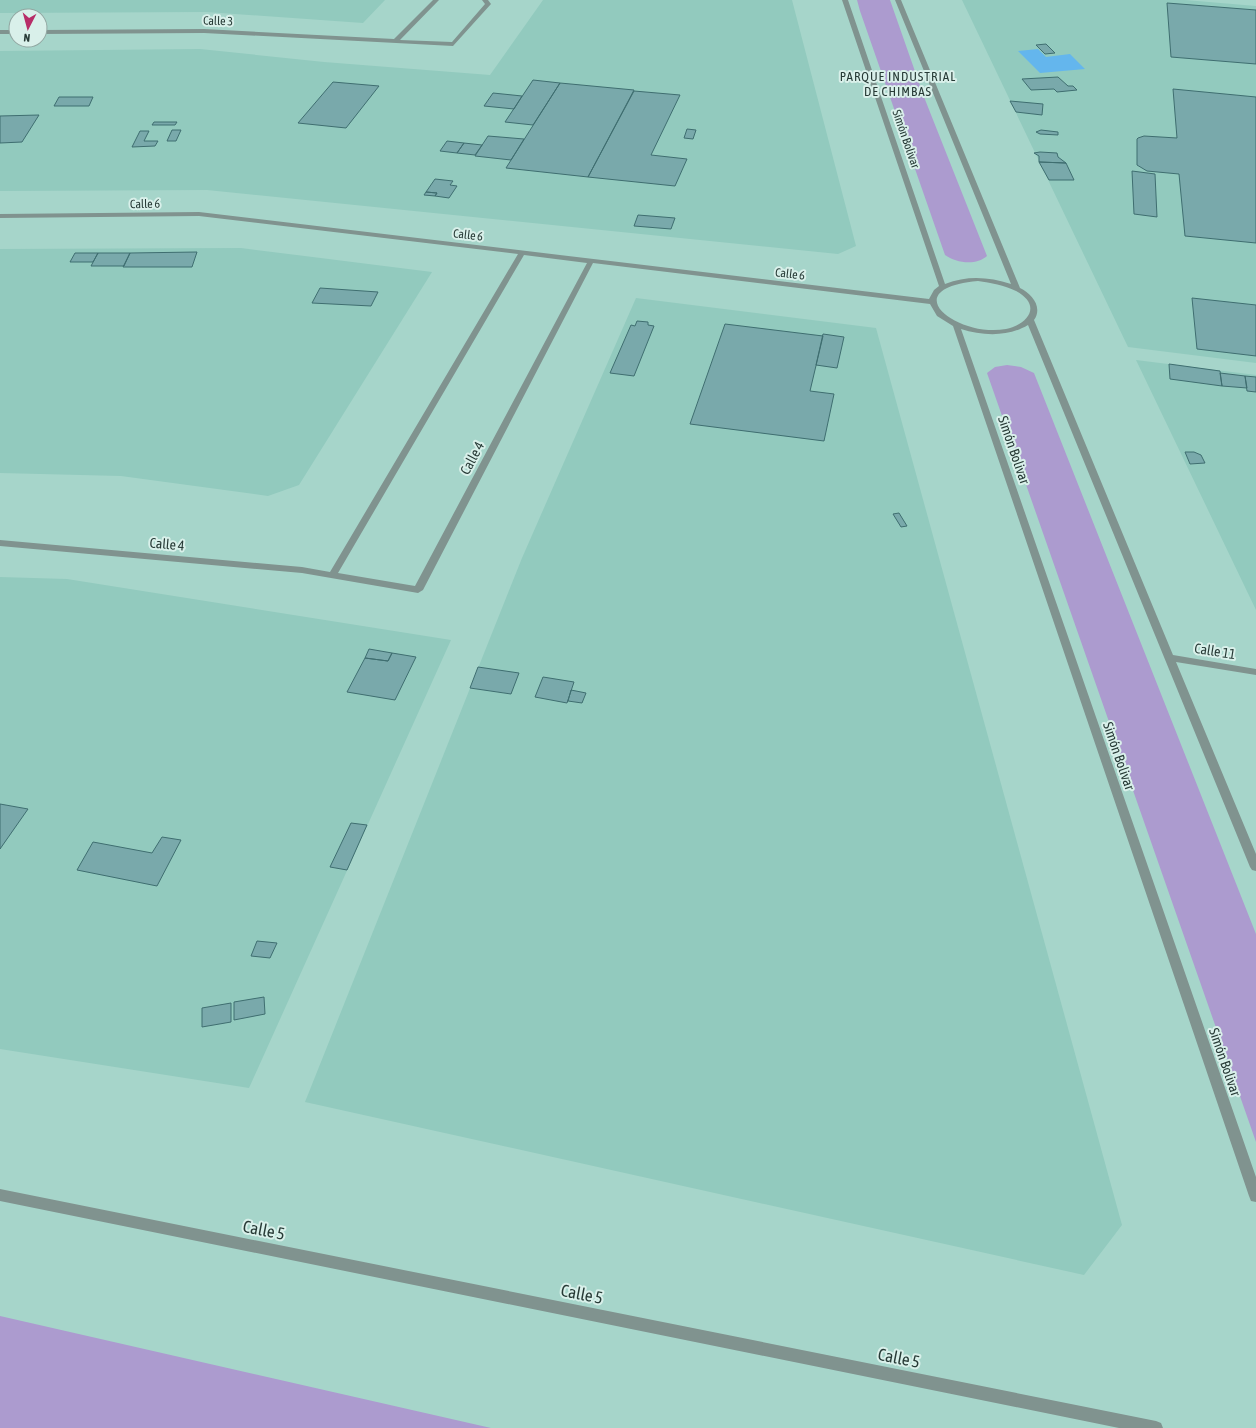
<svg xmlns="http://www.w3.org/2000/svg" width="1256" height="1428" font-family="'Asap Condensed',sans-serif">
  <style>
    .built { fill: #92cabe }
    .green { fill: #ac9bcf }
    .water { fill: #64b6ed }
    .building { fill: #79a9ab; stroke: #3f6e70 }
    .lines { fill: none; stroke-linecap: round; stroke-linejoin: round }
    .street { fill: #80938f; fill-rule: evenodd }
    .labels { text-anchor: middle; stroke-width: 4; stroke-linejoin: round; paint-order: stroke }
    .far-street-label { font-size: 12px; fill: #273a36; stroke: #d9f0ea }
    .far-neighbourhood-label { font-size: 13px; letter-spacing: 1px; fill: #273a36; stroke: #d9f0ea }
    .street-label { font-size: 14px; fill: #273a36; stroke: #d9f0ea }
    .near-street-label { font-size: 17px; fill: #273a36; stroke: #d9f0ea }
  </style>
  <rect width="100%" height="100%" fill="#a6d5ca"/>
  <!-- built -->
  <path class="built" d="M0 0H385L363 23 206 12 0 13Z
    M543 0H792L856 246 838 254 207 190 0 191V51L200 49 324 62 490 75Z
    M962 0H1185L1256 6V363L1128 347Z
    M241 248 432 272 299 485 268 496 121 476 0 473V249Z
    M636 298 876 328 1122 1225 1084 1275 305 1102 522 558Z
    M1136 360 1256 375V610Z
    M0 577 67 579 451 640 249 1088 0 1049Z"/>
  <!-- green -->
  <path class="green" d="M857 0H890L924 97 987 256C976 266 956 263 945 255L860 11Z
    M1007 365 1021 367 1034 373 1256 934V1142L987 373 995 367Z
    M0 1316 491 1428H0Z"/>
  <!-- water -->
  <path class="water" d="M1038 49 1046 57 1070 54 1085 69 1040 73 1018 51Z"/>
  <!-- building -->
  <path class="building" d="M1167 3 1256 10V64L1171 57Z
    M1046 44 1055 53 1045 54 1036 45Z
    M1058 77 1068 86H1073L1077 90 1057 92 1054 89 1031 90 1022 79Z
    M533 80 560 83 533 125 505 122Z
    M333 82 379 86 346 128 298 123Z
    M560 83 634 90 588 177 506 168Z
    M1173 89 1256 97V243L1185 236 1179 174 1147 171 1137 165V139L1138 138 1144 136 1177 138Z
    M634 91 680 95 651 155 687 159 675 186 588 177Z
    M493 93 522 96 514 109 484 106Z
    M59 97H93L89 106H54Z
    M1010 101 1043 104 1042 115 1016 112Z
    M39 115 22 142 0 143V116Z
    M154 122H177L175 125H152Z
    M687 129 696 130 693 139 684 138Z
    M172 130H181L176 141H167Z
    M1041 130 1058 132V135L1040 134 1036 132Z
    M140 131H149L144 141H158L155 146 132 147Z
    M488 136 524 139 511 160 475 156Z
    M447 141 464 143 457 153 440 151Z
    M464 143 482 145 475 155 457 153Z
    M1040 152 1057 153 1058 157 1066 163 1039 162V156L1034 153Z
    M1039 162 1066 163 1074 180H1049Z
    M1132 171 1155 174 1157 217 1134 214Z
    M435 179 453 181 450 185 457 186 449 198 435 196 437 193 426 192Z
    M426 192 437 193 435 196 424 195Z
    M638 215 675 218 671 229 634 226Z
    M197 252 192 267H123L130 253Z
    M75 253H98L93 262H70Z
    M98 253H130L124 266H91Z
    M320 288 378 292 371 306 312 303Z
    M1192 298 1256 305V356L1197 349Z
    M637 321 648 322V325L654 326 634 376 610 373 631 325 635 326Z
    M725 324 823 336 810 391 834 394 824 441 690 424Z
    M823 334 844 337 837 368 816 365Z
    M1169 364 1220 371 1222 386 1170 379Z
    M1220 373 1245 376 1247 388 1222 386Z
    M1245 376 1256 377V392L1247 391Z
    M1185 452H1194L1201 455 1205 463 1190 464Z
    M899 513 907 526 901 527 893 514Z
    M369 649 392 653 388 661 365 658Z
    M392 653 416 657 395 700 347 692 365 658 388 661Z
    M478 667 519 673 511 694 470 688Z
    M543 677 574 682 567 703 535 697Z
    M571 690 586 693 582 703 568 701Z
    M0 804 28 809 0 849Z
    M351 823 367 825 347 870 330 867Z
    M162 837 181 840 157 886 77 870 93 842 152 853Z
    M257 941 277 943 270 958 251 956Z
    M264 997 265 1014 234 1020V1002Z
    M231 1003V1022L202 1027V1008Z"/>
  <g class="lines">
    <!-- street -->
    <path class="street" d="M433 0H439L400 40 452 42 485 4 482 0H488L491 4 453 46 204 33 40 34V30L204 29 394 39Z
      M842 0H848L945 284C968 275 989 277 1011 284L895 0H901L1020 288C1032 294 1043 307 1034 320L1173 655 1256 669V675L1176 662 1256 854V871L1252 870 1250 867 1028 325C1008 337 983 336 961 329L1256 1177V1202L1251 1201 1249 1196 953 326 937 316 930 304 593 263 423 590 418 593 302 573 0 546V540L302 567 330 572 518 254 199 216 0 218V214L199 212 929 299 934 290 939 286ZM524 255 587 263 415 586 338 573ZM978 281C991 283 1004 285 1016 291 1042 305 1029 324 1006 329 958 338 893 289 978 281Z
      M0 30H16V34H0Z
      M0 1189 1156 1421 1161 1423 1163 1428H1119L0 1201Z"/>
  </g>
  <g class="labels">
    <!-- far-street labels -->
    <g class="far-street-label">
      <text transform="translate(218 21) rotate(2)" y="4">Calle 3</text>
      <text transform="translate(906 139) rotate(71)" y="4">Simón Bolivar</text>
      <text transform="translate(145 204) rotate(-1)" y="4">Calle 6</text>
      <text transform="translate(468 235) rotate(7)" y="4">Calle 6</text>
      <text transform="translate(790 274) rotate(7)" y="4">Calle 6</text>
    </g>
    <!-- far-neighbourhood labels -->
    <g class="far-neighbourhood-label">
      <text x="898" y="81">PARQUE INDUSTRIAL<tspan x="898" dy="15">DE CHIMBAS</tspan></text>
    </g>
    <!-- street labels -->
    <g class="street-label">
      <text transform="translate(1014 450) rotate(71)" y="5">Simón Bolivar</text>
      <text transform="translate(472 458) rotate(-62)" y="5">Calle 4</text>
      <text transform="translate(167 544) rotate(5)" y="5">Calle 4</text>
      <text transform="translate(1215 651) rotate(9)" y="5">Calle 11</text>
      <text transform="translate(1119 756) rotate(71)" y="5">Simón Bolivar</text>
      <text transform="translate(1225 1062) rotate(71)" y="5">Simón Bolivar</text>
    </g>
    <!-- near-street labels -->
    <g class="near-street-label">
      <text transform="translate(264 1230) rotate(11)" y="6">Calle 5</text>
      <text transform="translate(582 1294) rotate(11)" y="6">Calle 5</text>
      <text transform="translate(899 1358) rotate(11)" y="6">Calle 5</text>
    </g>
  </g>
  <!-- north arrow -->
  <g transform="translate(28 28) rotate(186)"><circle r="19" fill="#d9f0ea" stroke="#92a7a2"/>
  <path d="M0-3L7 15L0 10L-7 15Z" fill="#b72d68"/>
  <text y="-6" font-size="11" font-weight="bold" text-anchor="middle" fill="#273a36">N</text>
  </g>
</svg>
